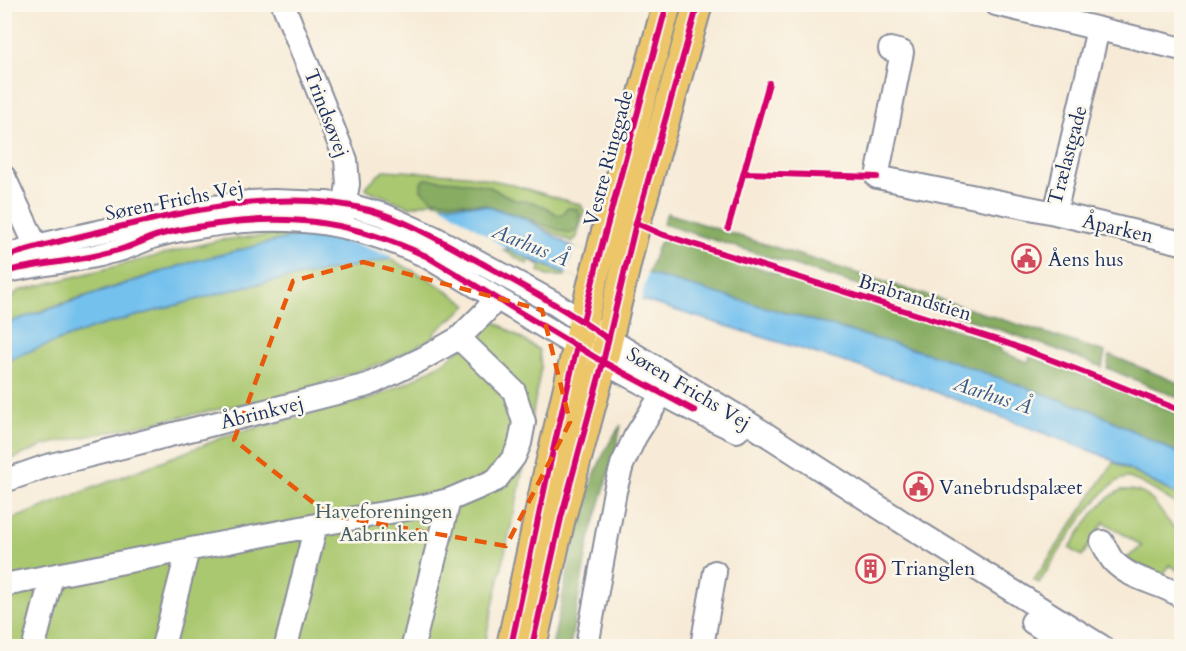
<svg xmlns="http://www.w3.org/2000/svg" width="1186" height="651" font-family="Cardo,serif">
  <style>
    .green { fill: #aac870; stroke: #627c67; stroke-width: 1.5 }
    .forest { fill: #87ac62; stroke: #516e60; stroke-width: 1.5 }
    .water { fill: #74c1ee; stroke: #4878a6; stroke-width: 1.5 }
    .pier { fill: #f7ebd7 }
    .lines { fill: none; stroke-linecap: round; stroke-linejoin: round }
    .minor-casing { stroke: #898d9a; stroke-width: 26 }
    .major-casing { stroke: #898d9a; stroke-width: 32 }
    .minor { stroke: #fff; stroke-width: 22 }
    .major { stroke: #ecc669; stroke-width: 28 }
    .cycleway-casing { stroke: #fbf7ec; stroke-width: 10 }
    .cycleway { stroke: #d6006c; stroke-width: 6 }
    .marked { fill: none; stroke: #e8590c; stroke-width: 4.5; stroke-dasharray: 12 8; stroke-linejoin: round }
    .labels { text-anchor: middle; stroke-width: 5; stroke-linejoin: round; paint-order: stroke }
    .street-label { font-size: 20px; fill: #1b2f5e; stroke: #fbf7ec }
    .poi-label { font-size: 20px; fill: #1b2f5e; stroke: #fbf7ec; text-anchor: start }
    .park-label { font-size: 20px; fill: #465d63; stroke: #fbf7ec }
    .water-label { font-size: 21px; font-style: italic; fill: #365b89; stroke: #fbf7ec }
  </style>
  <rect width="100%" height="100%" fill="#fbf7ec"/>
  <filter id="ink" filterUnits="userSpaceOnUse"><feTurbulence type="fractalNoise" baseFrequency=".0167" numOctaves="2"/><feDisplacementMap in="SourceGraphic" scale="12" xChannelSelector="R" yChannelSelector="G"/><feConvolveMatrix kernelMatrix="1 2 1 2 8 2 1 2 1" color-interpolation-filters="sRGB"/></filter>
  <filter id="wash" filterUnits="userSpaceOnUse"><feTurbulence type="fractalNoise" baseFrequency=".008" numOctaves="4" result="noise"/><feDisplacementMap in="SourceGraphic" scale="24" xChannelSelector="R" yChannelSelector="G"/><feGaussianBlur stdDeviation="1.35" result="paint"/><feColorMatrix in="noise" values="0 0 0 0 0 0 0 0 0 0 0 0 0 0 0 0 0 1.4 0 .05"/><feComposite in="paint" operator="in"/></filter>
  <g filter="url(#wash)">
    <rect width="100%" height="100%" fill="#f7ebd7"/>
    <!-- green -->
    <path class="green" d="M384 170 467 175 506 183 581 205 584 211 577 237 572 242 524 218 486 206 439 204 433 201 410 207 366 189 367 185Z
      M271 235H301L195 261 51 307 5 326V305L18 291 220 240Z
      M509 249 515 253 565 274V276H547L539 271 541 266 530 260 527 264 503 250Z
      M390 259 429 279 468 305 434 333 435 337 388 361 288 395 45 445 5 462V362L22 354 96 327 243 287Z
      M491 319 539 350 541 367 519 490 484 646H5V522L232 434 370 399 407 383 444 362 477 336Z
      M1114 462 1181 497V507C1169 500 1141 480 1128 478 1103 476 1053 562 1039 583L1034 580Z
      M1121 490C1157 487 1157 516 1181 534V573L1170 565 1162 576 1158 577 1126 559 1142 546 1104 522 1082 556 1069 548C1084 527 1097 502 1121 490Z"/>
    <!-- forest -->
    <path class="forest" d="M425 179 457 181 488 186 515 200 533 202 547 208 558 215 564 213 567 208H573L578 210 580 216 578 230 569 234 529 219 485 205 434 200 421 190V182Z
      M667 213 1105 352 1102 367 1053 348 983 324 663 224Z
      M667 239 994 342 1001 346V352L1028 362 1030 357C1081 374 1131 394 1181 414V455L1095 412 940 357 648 274 659 243Z
      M1110 355 1181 384V399L1107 368Z
      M621 425 616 449 589 540 570 646H552C569 576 578 484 621 425Z"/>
    <!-- water -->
    <path class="water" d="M439 204 486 206 524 218 572 247 648 274 940 357 1095 412 1181 455V497L1104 456 912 383 642 300 565 273 515 253 508 248 390 259 243 287 96 327 22 354 5 362V326L13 321 195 261 300 235Z"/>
    <!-- pier -->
    <path class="pier" d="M438 203 507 249 392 260 391 256 362 246 326 237 300 235Z
      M574 247 648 273 641 301 566 274Z"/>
  </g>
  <g filter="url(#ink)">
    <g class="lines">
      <defs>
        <path id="minor" d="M283 4 346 160 348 184 342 218
          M996 4 1182 49
          M890 49 902 52 877 177 1055 213 1182 243
          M4 177 36 246 40 258
          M1055 213 1098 29
          M4 257 36 246 182 213 207 208 250 202 274 201 326 203 356 207 384 215 433 237 554 303 608 339 747 422 910 527 1101 646
          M4 272C36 264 68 262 99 255 108 252 117 251 125 248 137 244 148 238 159 235 179 229 198 227 218 224 296 213 355 223 426 256L603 362 695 411 737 431
          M4 481 47 466 368 385 422 359 459 338 484 313 497 298
          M1102 542C1106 548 1109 557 1114 562 1134 582 1161 582 1182 597
          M4 585 327 523 424 506 449 500 496 480 514 457 520 443 524 422 514 391 459 338
          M1032 622 1069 646
          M34 646 52 576
          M163 646 188 550
          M286 646 316 525
          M413 646 449 500
          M587 646 615 491 622 465 635 437 662 394
          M702 646 715 572"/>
        <path id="major" d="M511 646 547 477 592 284 667 4
          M532 646 561 518 603 362 636 223 698 4"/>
      </defs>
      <!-- minor casing -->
      <use href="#minor" class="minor-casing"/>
      <!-- major casing -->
      <use href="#major" class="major-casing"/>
      <!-- minor -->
      <use href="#minor" class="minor"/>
      <!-- major -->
      <use href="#major" class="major"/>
      <defs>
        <path id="cycleway" d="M744 173 877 177
          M636 223 661 234 1004 342 1102 379 1182 411
          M728 228 769 83
          M4 257C43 244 83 236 123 226 204 208 286 188 369 210 406 220 442 242 476 260 521 285 566 309 608 339
          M4 272C36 264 68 262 99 255 108 252 117 251 125 248 137 244 148 238 159 235 179 229 198 227 218 224 296 213 355 223 426 256L603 362 695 411
          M583 321 599 256 667 4
          M511 646 547 477 577 346
          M532 646 561 518 603 362 636 223 698 4"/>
      </defs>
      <!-- cycleway casing -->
      <use href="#cycleway" class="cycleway-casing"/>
      <!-- cycleway -->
      <use href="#cycleway" class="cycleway"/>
    </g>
  </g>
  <!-- marked area -->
  <path class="marked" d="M363 262 542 310 570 422 506 546 329 515 234 440 293 281Z"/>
  <!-- icons -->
  <defs>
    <symbol id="civic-ring" viewBox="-11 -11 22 22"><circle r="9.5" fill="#fbf7ec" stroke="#d1495b" stroke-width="1.5"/><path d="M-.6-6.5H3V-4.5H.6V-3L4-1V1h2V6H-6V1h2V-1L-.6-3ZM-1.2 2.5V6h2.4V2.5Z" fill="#d1495b"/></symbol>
    <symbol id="building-ring" viewBox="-11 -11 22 22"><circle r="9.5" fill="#fbf7ec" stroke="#d1495b" stroke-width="1.5"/><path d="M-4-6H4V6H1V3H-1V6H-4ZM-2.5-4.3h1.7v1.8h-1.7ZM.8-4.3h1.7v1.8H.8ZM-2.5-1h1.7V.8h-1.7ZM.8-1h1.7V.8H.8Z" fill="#d1495b"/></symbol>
  </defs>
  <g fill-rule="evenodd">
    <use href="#civic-ring" x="1010" y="242" width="33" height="33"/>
    <use href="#civic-ring" x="902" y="470" width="33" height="33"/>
    <use href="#building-ring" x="854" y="552" width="33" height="33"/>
  </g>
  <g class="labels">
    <!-- street labels -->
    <g class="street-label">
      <text transform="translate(327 113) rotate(69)" y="7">Trindsøvej</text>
      <text transform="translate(1067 155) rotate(-75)" y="7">Trælastgade</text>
      <text transform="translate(608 158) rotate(-75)" y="7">Vestre Ringgade</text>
      <text transform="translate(174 200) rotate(-11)" y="7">Søren Frichs Vej</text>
      <text transform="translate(1118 228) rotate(13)" y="7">Åparken</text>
      <text transform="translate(915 297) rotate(17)" y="7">Brabrandstien</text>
      <text transform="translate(689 388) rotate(31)" y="7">Søren Frichs Vej</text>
      <text transform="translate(262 412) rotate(-14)" y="7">Åbrinkvej</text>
    </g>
    <!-- poi labels -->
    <g class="poi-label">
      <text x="1048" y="266">Åens hus</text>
      <text x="939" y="494">Vanebrudspalæet</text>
      <text x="891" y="575">Trianglen</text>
    </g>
    <!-- park labels -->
    <g class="park-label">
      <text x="384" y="518">Haveforeningen<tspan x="384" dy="23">Aabrinken</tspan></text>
    </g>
    <!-- water labels -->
    <g class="water-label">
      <text transform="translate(531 245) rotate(22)" y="7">Aarhus Å</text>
      <text transform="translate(993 395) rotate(18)" y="7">Aarhus Å</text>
    </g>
  </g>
  <!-- margin -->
  <rect width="1186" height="651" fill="none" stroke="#fbf7ec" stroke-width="24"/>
</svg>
